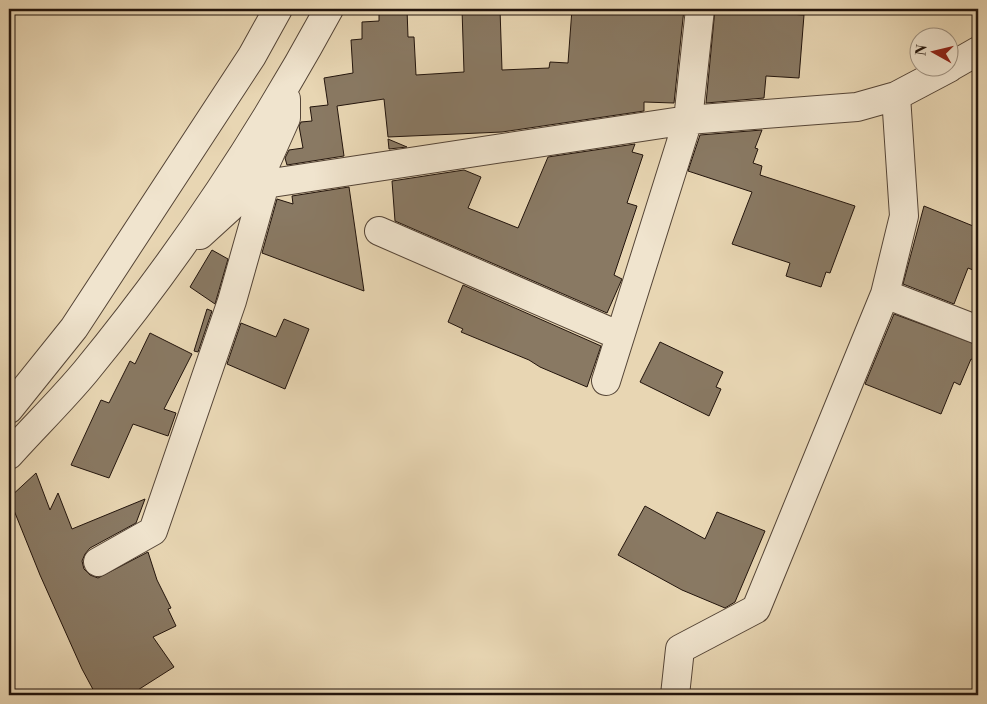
<svg xmlns="http://www.w3.org/2000/svg" width="987" height="704" font-family="'Libre Bodoni',serif">
  <style>
    .building { fill: #897963; stroke: #22140c }
    .lines { fill: none; stroke-linecap: round; stroke-linejoin: round }
    .minor-casing { stroke: #544436; stroke-width: 30 }
    .tertiary-casing { stroke: #544436; stroke-width: 30 }
    .minor { stroke: #f0e4ce; stroke-width: 28 }
    .tertiary { stroke: #f0e4ce; stroke-width: 28 }
  </style>
  <rect width="100%" height="100%" fill="#e8d6b3"/>
  <filter id="stains"><feTurbulence type="fractalNoise" baseFrequency=".004" numOctaves="4"/><feColorMatrix values="0 0 0 0 .2 0 0 0 0 .09 0 0 0 0 .02 0 0 0 .5 -.17"/></filter>
  <radialGradient id="worn" r=".72"><stop offset=".6" stop-color="#630" stop-opacity="0"/><stop offset="1" stop-color="#630" stop-opacity=".3"/></radialGradient>
  <!-- building -->
  <path class="building" d="M379 9H407L408 37H414L416 75 464 72 462 9H500L502 70 549 68 550 62 568 63 572 9H684L674 103 644 102V111L502 132 388 137 384 99 337 106 344 156 287 165 285 158 289 150 303 148 299 126 301 122 312 121 310 107 328 105 324 78 353 73 351 40 362 39V22L379 21Z
    M715 9H758V12L804 15 799 78 766 76 764 98 706 103Z
    M762 130 755 148 758 149 753 163 762 166 760 175 855 206 830 273 826 272 821 287 786 276 790 263 732 244 752 192 688 171 700 135Z
    M388 139 407 147 389 149Z
    M635 144 632 152 643 155 627 203 637 206 614 275 622 279 607 313 395 221 392 181 464 170 481 177 468 208 518 228 548 157Z
    M349 187 364 291 262 253 277 199 293 204 292 196Z
    M924 206 978 228V272L968 268 954 304 903 284Z
    M212 250 228 259 215 304 190 287Z
    M463 285 601 346 587 387 540 367 529 360 461 332 463 329 448 322Z
    M207 309 212 311 198 352 194 351Z
    M894 314 978 345V362L971 359 960 385 954 382 941 414 865 384Z
    M284 319 309 329 285 389 227 364 241 323 276 337Z
    M150 333 192 354 164 409 176 413 168 436 133 424 109 478 71 465 101 400 109 403 130 361 135 364Z
    M660 342 723 372 716 387 721 389 709 416 640 382Z
    M36 473 50 510 58 493 72 529 145 499 136 523 90 548 85 554 82 561 84 569 90 575 98 578 148 552 157 580 171 608 168 609 176 626 153 637 174 667 130 695H96L82 669 40 575 9 498Z
    M645 506 705 539 717 512 765 531 735 602 725 608 682 590 618 555Z"/>
  <g class="lines">
    <defs>
      <path id="minor" d="M950 67 978 51
        M257 183 265 184 688 120 857 107 896 96 949 68
        M379 231 620 336
        M200 235 257 183 286 118V99
        M885 294 978 330
        M606 381 688 120 700 9
        M9 455C34 427 62 400 86 371 178 259 260 136 329 9
        M98 562 153 531 232 301 265 184
        M675 695 680 649 756 609 885 294 904 216 896 96"/>
      <path id="tertiary" d="M9 409 74 328 252 56 278 9"/>
    </defs>
    <!-- minor casing -->
    <use href="#minor" class="minor-casing"/>
    <!-- tertiary casing -->
    <use href="#tertiary" class="tertiary-casing"/>
    <!-- minor -->
    <use href="#minor" class="minor"/>
    <!-- tertiary -->
    <use href="#tertiary" class="tertiary"/>
  </g>
  <!-- margin -->
  <rect width="987" height="704" fill="none" stroke="#e8d6b3" stroke-width="30"/>
  <rect x="10" y="10" width="967" height="684" fill="none" stroke="#22140c" stroke-width="2.5"/>
  <rect x="15" y="15" width="957" height="674" fill="none" stroke="#22140c"/>
  <!-- north arrow -->
  <g transform="translate(934 52) rotate(278)"><circle r="24" fill="#f0e4ce" stroke="#9e9180"/>
  <path d="M0-4L9 19L0 12L-9 19Z" fill="#8f2418"/>
  <text y="-8" font-size="14" font-weight="bold" text-anchor="middle" fill="#22140c">N</text>
  </g>
  <rect width="100%" height="100%" filter="url(#stains)"/>
  <rect width="100%" height="100%" fill="url(#worn)"/>
</svg>
